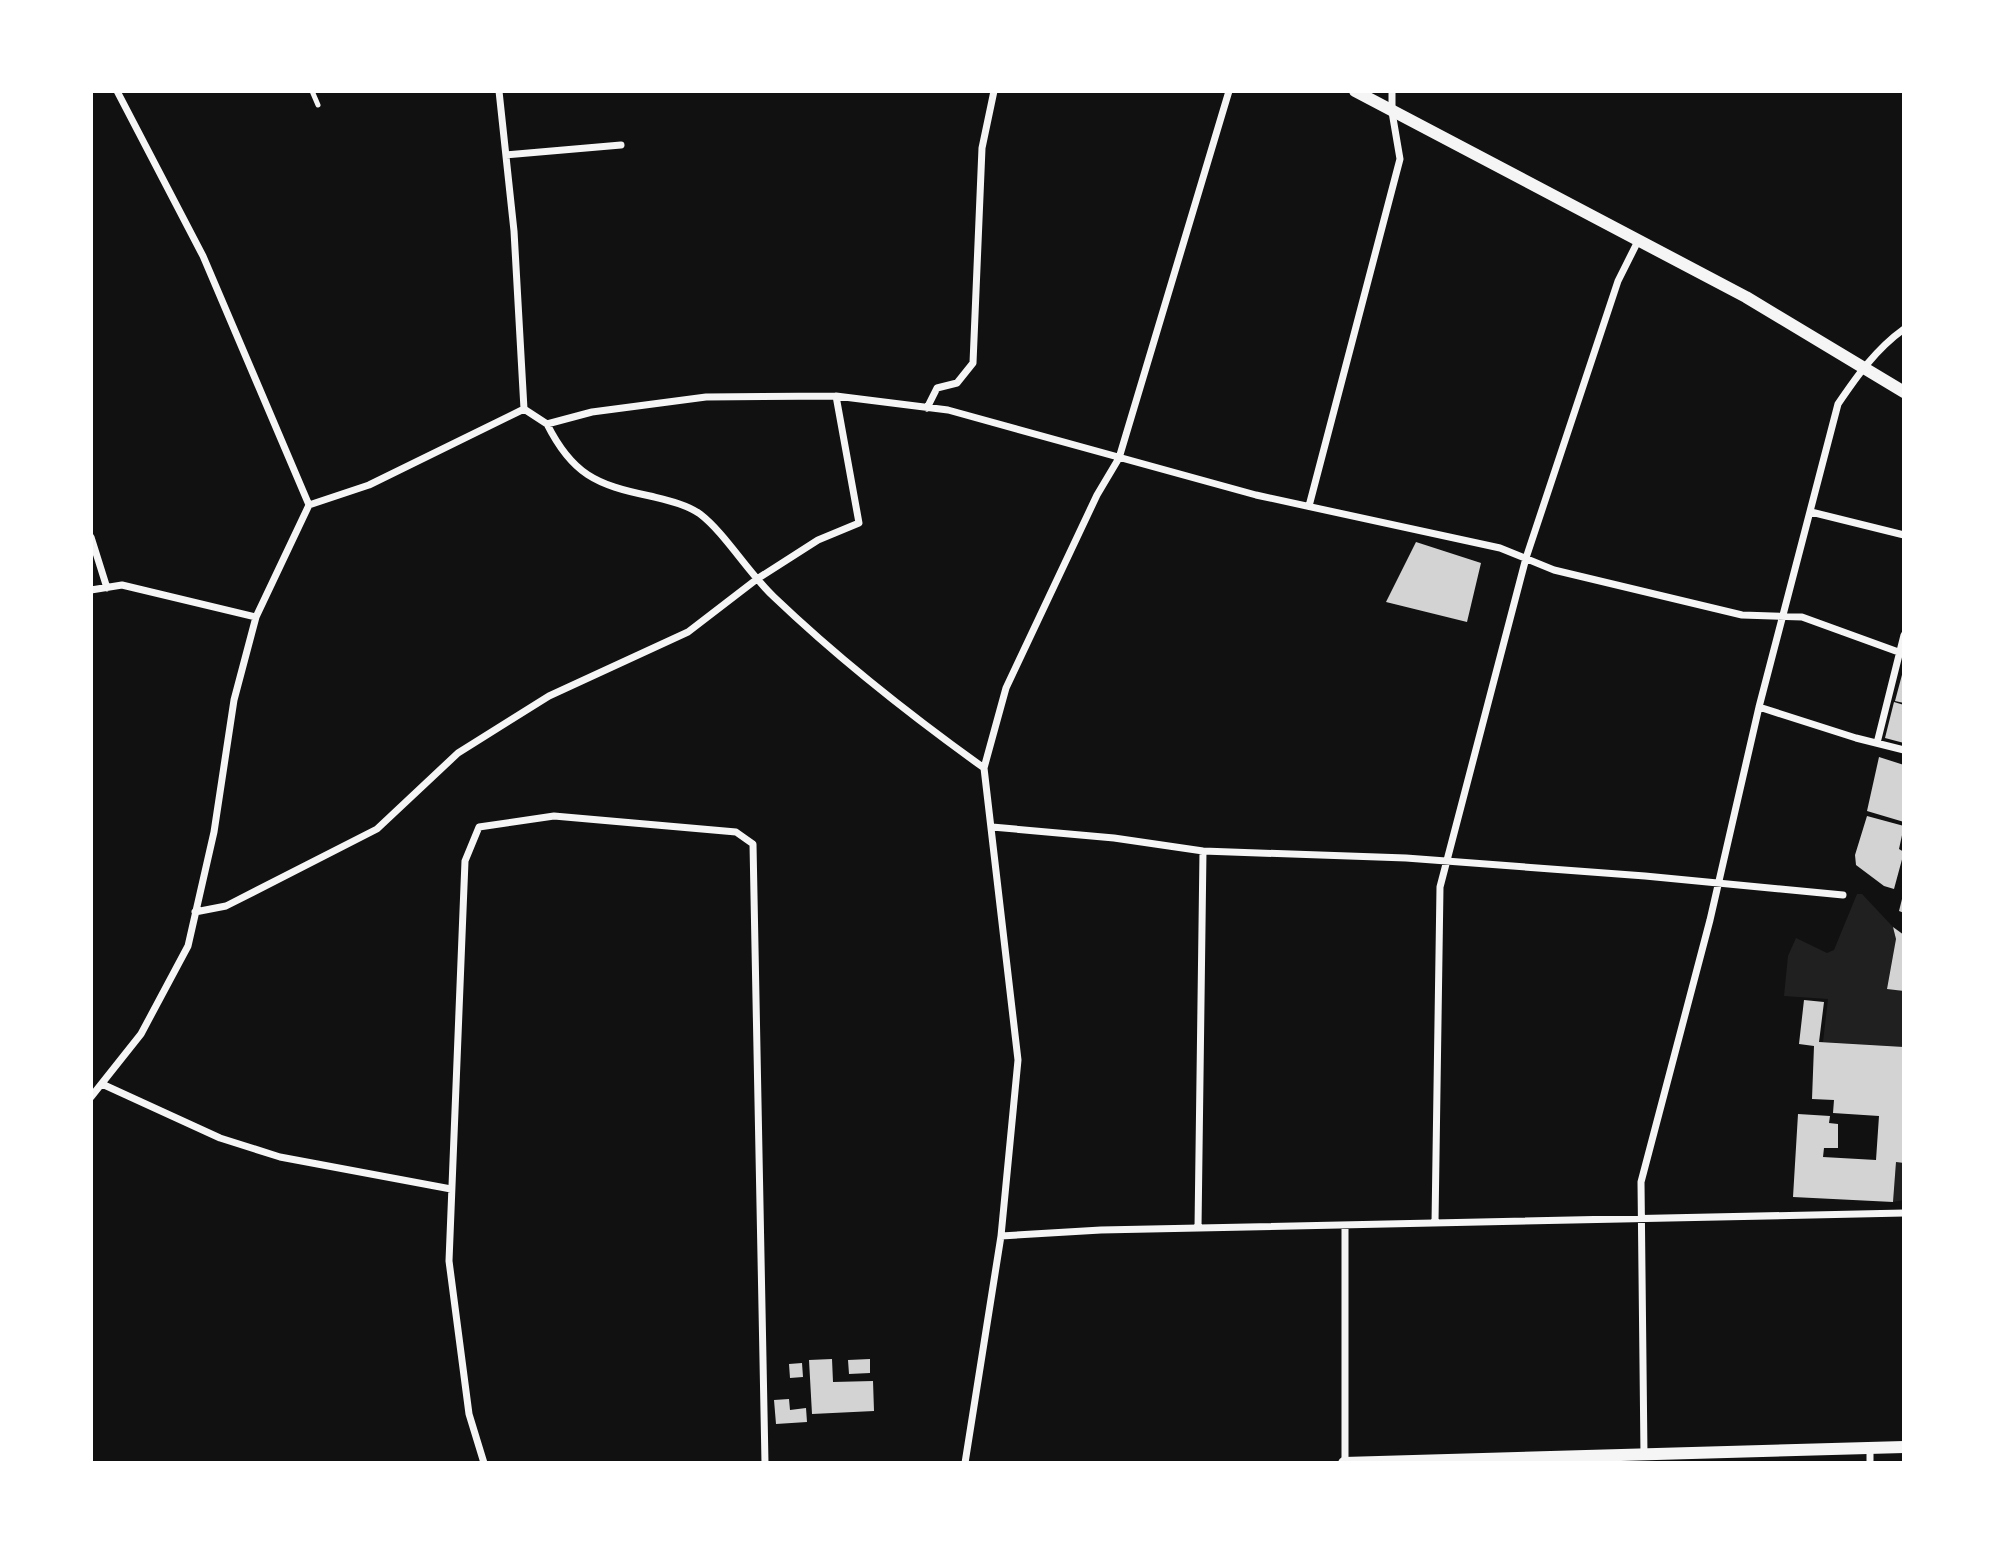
<svg xmlns="http://www.w3.org/2000/svg" width="1995" height="1554" font-family="'Titillium Web',sans-serif">
  <style>
    .green { fill: #202020 }
    .building { fill: #d3d3d3 }
    .lines { fill: none; stroke-linecap: round; stroke-linejoin: round }
    .service { stroke: #f5f5f5; stroke-width: 5 }
    .minor { stroke: #f5f5f5; stroke-width: 7 }
    .tertiary { stroke: #f5f5f5; stroke-width: 12 }
  </style>
  <rect width="100%" height="100%" fill="#111"/>
  <!-- green -->
  <path class="green" d="M1857 894H1862L1893 927 1896 939 1887 988 1904 991V1047L1823 1042 1828 999 1784 996 1788 956 1796 938 1827 953 1834 950Z
    M1896 1162 1904 1163V1200L1893 1202Z"/>
  <!-- building -->
  <path class="building" d="M1416 542 1481 563 1467 622 1386 602Z
    M1903 671H1904V703L1895 701Z
    M1894 702 1904 705V743L1885 738Z
    M1879 757 1904 765V822L1867 811Z
    M1867 816 1904 826 1899 849 1904 852 1894 889 1884 886 1856 865 1855 855Z
    M1903 895H1904V913L1899 911Z
    M1893 927 1904 935V991L1887 989 1896 939Z
    M1804 1000 1824 1002 1819 1042 1904 1047V1163L1896 1162 1893 1202 1793 1197 1798 1114 1830 1116 1829 1123 1838 1124V1148H1824L1823 1157 1876 1160 1879 1116 1833 1113 1834 1100 1812 1099 1814 1046 1799 1044Z
    M832 1359 833 1382 873 1381 874 1411 812 1414 809 1360Z
    M870 1359V1373L849 1374 848 1360Z
    M802 1363 803 1377 790 1378 789 1364Z
    M789 1399 790 1410 806 1408 807 1422 776 1424 774 1400Z"/>
  <g class="lines">
    <!-- service -->
    <path class="service" d="M312 91 318 105"/>
    <!-- minor -->
    <path class="minor" d="M499 91 514 231 524 409
      M506 155 621 145
      M927 408 937 388 957 383 973 363 982 148 994 91
      M547 424C572 474 596 485 650 496 666 500 686 504 700 514 724 532 750 575 774 597 840 660 910 715 984 768
      M309 505 369 485 524 409 547 424 592 412 706 397 836 396 948 410 1256 495 1500 548 1554 570 1742 615 1802 617 1904 654
      M1309 506 1400 159 1392 112V91
      M1811 512 1904 535
      M91 537 107 588
      M91 590 122 585 256 617
      M1759 707 1856 738 1904 750
      M1877 743 1904 635
      M992 827 1114 838 1203 851 1406 858 1645 876 1843 895
      M195 912 226 906 377 829 458 753 549 696 688 632 757 579 818 540 859 523 836 396
      M102 1084 220 1138 280 1157 451 1189
      M91 1097 141 1034 188 946 214 832 234 700 256 617 309 505 203 256 117 91
      M1435 1223 1440 887 1526 558 1618 281 1638 241
      M1198 1228 1203 851
      M1001 1236 1018 1060 984 768 1006 688 1097 495 1119 458 1229 91
      M1870 1448V1463
      M1644 1455 1641 1182 1710 920 1759 707 1838 404C1857 376 1876 349 1904 329
      M484 1463 469 1414 449 1261 465 861 479 827 554 816 736 832 753 844 765 1463
      M965 1463 1001 1236 1101 1230 1904 1213
      M1345 1463V1225"/>
    <!-- tertiary -->
    <path class="tertiary" d="M1355 91 1746 297 1904 392
      M1344 1463 1904 1447"/>
  </g>
  <!-- border -->
  <rect width="1995" height="1554" fill="none" stroke="#ffffff" stroke-width="186"/>
</svg>
